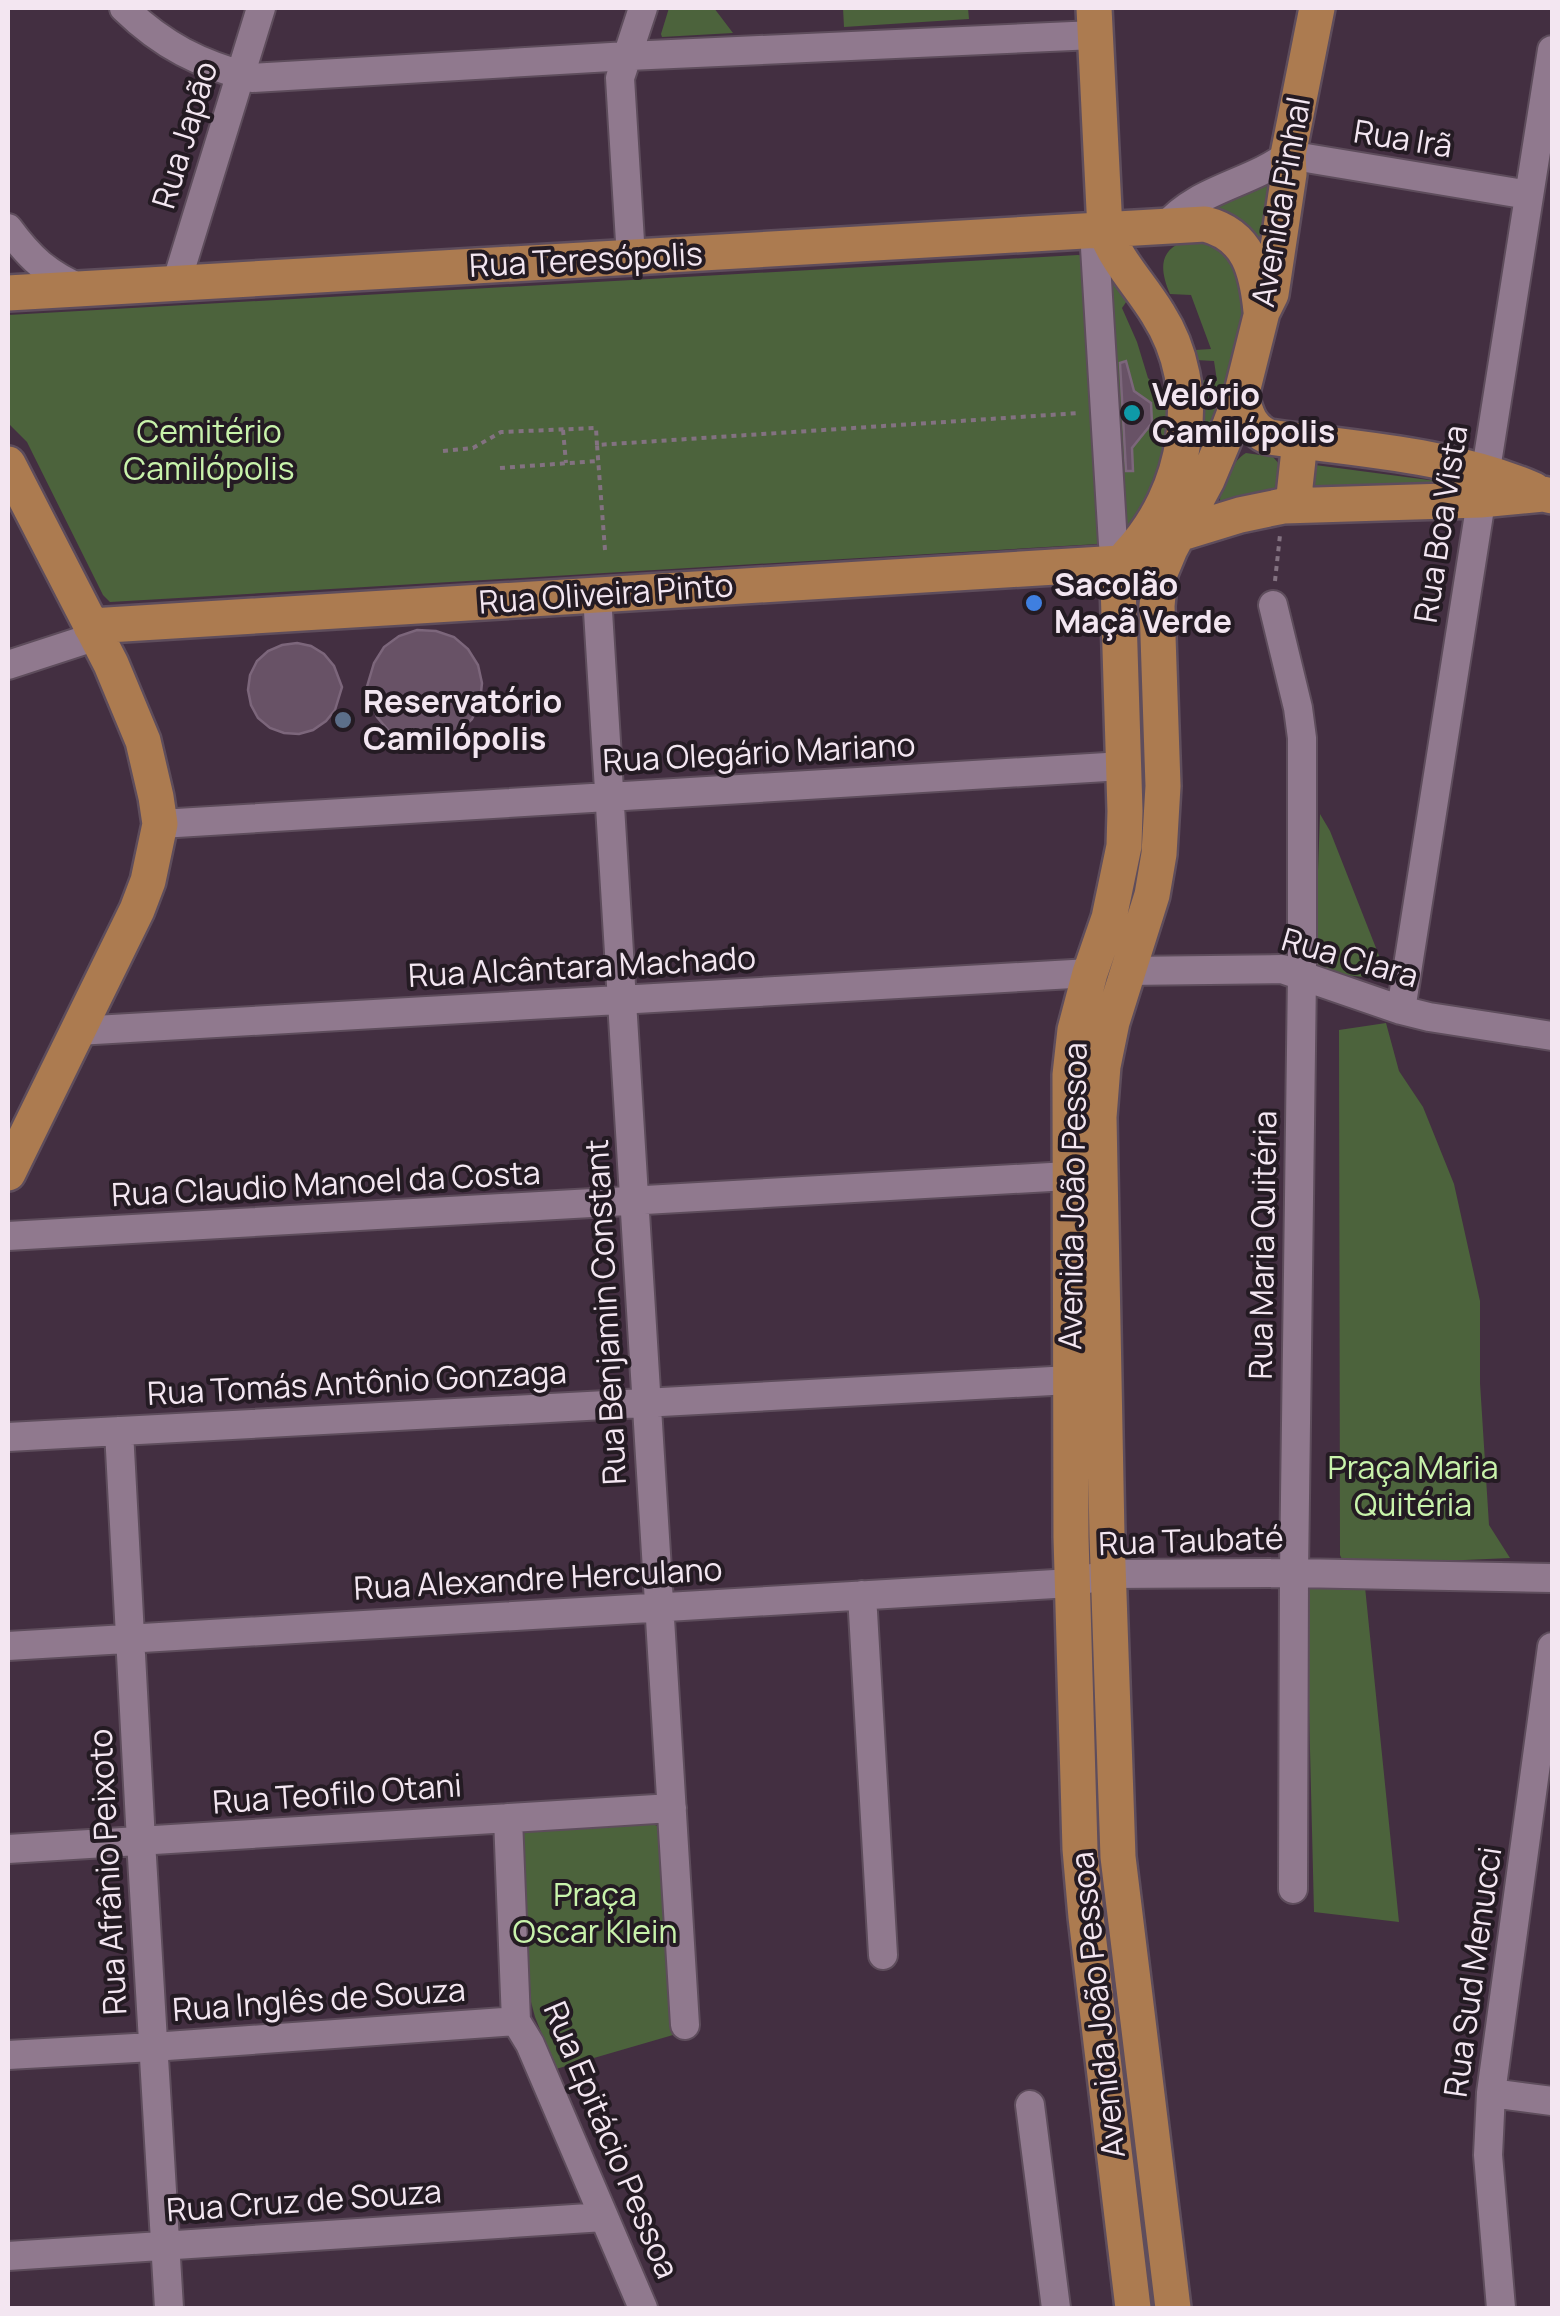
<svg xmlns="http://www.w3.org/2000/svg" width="1560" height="2316" font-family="Manrope,sans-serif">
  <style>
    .green { fill: #4c633c }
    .building { fill: #685266; stroke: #7c667b; stroke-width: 2.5 }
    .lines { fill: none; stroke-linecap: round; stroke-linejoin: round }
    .minor-casing { stroke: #5e4d5c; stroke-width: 32 }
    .major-casing { stroke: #5e4d5c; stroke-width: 40 }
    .path { stroke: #837281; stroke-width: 4; stroke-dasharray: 5 5; stroke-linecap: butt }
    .minor { stroke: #90798e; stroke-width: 28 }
    .major { stroke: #ac7b50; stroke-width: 35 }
    .culture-dot { fill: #0f9aa8; stroke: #241b23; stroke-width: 4 }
    .shop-dot { fill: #3f7fe0; stroke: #241b23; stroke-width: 4 }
    .service-dot { fill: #5c6f8a; stroke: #241b23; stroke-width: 4 }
    .labels { text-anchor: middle; stroke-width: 8; stroke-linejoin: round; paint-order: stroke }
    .street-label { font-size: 32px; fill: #f3e6f1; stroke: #241b23 }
    .poi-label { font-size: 32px; font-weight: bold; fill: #f3e6f1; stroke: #241b23; text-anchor: start }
    .park-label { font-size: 32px; fill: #c8f3ab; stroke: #241b23 }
  </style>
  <rect width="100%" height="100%" fill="#432f41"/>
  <!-- green -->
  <path class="green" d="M669 8H714L733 33 662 37 661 34Z
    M843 8H968L969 19 844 27Z
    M1274 175 1265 242 1242 224 1212 210V206Z
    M1196 238 1222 245 1247 292 1234 372 1195 476 1199 380 1217 381 1214 361 1196 360 1195 350 1211 349 1191 295 1170 294C1157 264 1161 245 1196 238Z
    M1078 255 1085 256 1105 534 1098 544 110 602 103 595 27 442 8 423V315Z
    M1108 261 1131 295 1122 308 1137 342 1148 378 1157 387 1165 389 1170 395 1171 415 1157 483 1130 525 1122 534Z
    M1246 453 1273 457 1280 465 1278 490 1225 504 1220 501C1220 486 1233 460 1246 453Z
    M1315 465 1459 484V489L1311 488 1312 467Z
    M1320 814 1330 831 1387 976 1383 979 1326 973 1319 967 1315 956Z
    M1386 1023 1399 1071 1423 1107 1454 1184 1480 1301V1383L1489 1525 1510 1558 1351 1565 1343 1562 1340 1555 1339 1030Z
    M1306 1586 1365 1587 1399 1922 1314 1912Z
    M652 1823 657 1826 661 1836 673 2035 556 2069 535 2017 531 2002 521 1836 528 1829Z"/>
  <!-- building -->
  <path class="building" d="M1126 361 1134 391 1151 403 1152 423 1132 448 1133 471H1126L1120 363Z
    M417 630 436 631 454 637 468 649 478 665 482 683 480 702 472 719 459 732 443 741 424 744 405 740 389 731 377 717 366 690 374 663 384 647 399 636Z
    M297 643 311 646 324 654 334 666 342 687 335 710 326 721 313 730 299 734 284 733 270 728 258 718 251 705 248 690 250 675 257 661 268 651 282 645Z"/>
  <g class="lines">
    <defs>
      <path id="minor" d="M124 8C163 46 200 64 252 78L628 56 1095 35
        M1165 227C1196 189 1250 184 1288 155L1529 195
        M8 228C30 258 47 274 82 289
        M1094 231 1113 544 1120 563
        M631 258 620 78 643 8
        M176 284 261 8
        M597 595 685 2025
        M1273 605 1298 708 1302 738V975L1294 1573 1293 1889
        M8 665 97 636
        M160 824 1123 766
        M1126 971 1282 969 1401 1010 1429 1017 1552 1036
        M1401 1010 1552 50
        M77 1031 1090 973
        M8 1236 1068 1176
        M119 1431 141 1841 169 2308
        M8 1437 1070 1380
        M862 1595 883 1955
        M8 1646 1072 1583 1108 1574 1294 1573 1552 1578
        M508 1818 516 2021 530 2044 643 2308
        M8 1849 672 1808
        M8 2055 153 2047 516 2021
        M1491 2093 1552 2101
        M1030 2105 1056 2308
        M8 2256 604 2217
        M1501 2308 1488 2155 1491 2093 1552 1647"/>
      <path id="major" d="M1094 8 1105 230C1117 262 1141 286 1158 314 1206 389 1188 492 1128 555
        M8 293 1205 224C1249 235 1257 271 1261 311
        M1241 396C1246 414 1250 429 1269 437 1356 449 1454 455 1534 490
        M8 464 111 664 143 741 156 797 160 824 148 881 137 910 8 1173
        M1293 505 1300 441
        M1120 563 1118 584 1125 811 1124 846 1109 918 1090 973 1075 1030 1070 1075 1071 1537 1080 1849 1086 1917 1133 2308
        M91 626 1120 563 1178 534 1240 515 1283 506 1480 500 1543 494 1552 496
        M1173 2308 1118 1857 1107 1536 1099 1117 1103 1066 1112 1022 1152 895 1159 854 1163 786 1157 606 1160 573 1170 549 1207 480 1230 425 1241 396 1262 312 1271 294 1289 174 1288 155 1317 8"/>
    </defs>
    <!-- minor casing -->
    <use href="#minor" class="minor-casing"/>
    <!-- major casing -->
    <use href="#major" class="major-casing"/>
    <!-- path -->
    <path class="path" d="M563 430 566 463
      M443 451 473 448 501 432 596 428 597 445
      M500 468 598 461
      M605 550 597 445 1080 413
      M1275 581 1280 535"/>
    <!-- minor -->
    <use href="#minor" class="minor"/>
    <!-- major -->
    <use href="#major" class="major"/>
  </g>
  <!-- markers -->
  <circle class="culture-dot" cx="1132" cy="413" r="10"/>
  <circle class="shop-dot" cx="1034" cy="603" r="10"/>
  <circle class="service-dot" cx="343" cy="720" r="10"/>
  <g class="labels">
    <!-- street labels -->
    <g class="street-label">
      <text transform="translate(185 135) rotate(-73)" y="11">Rua Japão</text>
      <text transform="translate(1403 139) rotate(9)" y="11">Rua Irã</text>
      <text transform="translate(1281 202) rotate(-80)" y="11">Avenida Pinhal</text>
      <text transform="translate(586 260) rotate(-3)" y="11">Rua Teresópolis</text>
      <text transform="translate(1441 524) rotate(-81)" y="11">Rua Boa Vista</text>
      <text transform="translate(606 594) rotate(-4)" y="11">Rua Oliveira Pinto</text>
      <text transform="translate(759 753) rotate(-3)" y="11">Rua Olegário Mariano</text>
      <text transform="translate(1350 958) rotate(16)" y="11">Rua Clara</text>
      <text transform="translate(582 967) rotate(-3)" y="11">Rua Alcântara Machado</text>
      <text transform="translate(326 1184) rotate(-3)" y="11">Rua Claudio Manoel da Costa</text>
      <text transform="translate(1073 1196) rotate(-89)" y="11">Avenida João Pessoa</text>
      <text transform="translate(1263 1245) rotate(-89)" y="11">Rua Maria Quitéria</text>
      <text transform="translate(606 1312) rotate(-93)" y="11">Rua Benjamin Constant</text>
      <text transform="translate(357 1383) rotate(-3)" y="11">Rua Tomás Antônio Gonzaga</text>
      <text transform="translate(1191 1541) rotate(-2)" y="11">Rua Taubaté</text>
      <text transform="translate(538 1579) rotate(-3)" y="11">Rua Alexandre Herculano</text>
      <text transform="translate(337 1794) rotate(-4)" y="11">Rua Teofilo Otani</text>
      <text transform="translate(108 1872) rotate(-93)" y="11">Rua Afrânio Peixoto</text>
      <text transform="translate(1473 1972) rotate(-82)" y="11">Rua Sud Menucci</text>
      <text transform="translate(319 2000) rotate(-4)" y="11">Rua Inglês de Souza</text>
      <text transform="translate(1098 2005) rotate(-96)" y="11">Avenida João Pessoa</text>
      <text transform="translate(611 2140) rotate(67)" y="11">Rua Epitácio Pessoa</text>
      <text transform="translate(304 2201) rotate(-4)" y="11">Rua Cruz de Souza</text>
    </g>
    <!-- poi labels -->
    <g class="poi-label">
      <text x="1152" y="406">Velório<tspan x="1152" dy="37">Camilópolis</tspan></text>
      <text x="1054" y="596">Sacolão<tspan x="1054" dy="37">Maçã Verde</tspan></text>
      <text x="363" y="713">Reservatório<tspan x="363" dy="37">Camilópolis</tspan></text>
    </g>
    <!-- park labels -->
    <g class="park-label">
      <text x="209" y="443">Cemitério<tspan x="209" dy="37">Camilópolis</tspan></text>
      <text x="1413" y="1479">Praça Maria<tspan x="1413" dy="37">Quitéria</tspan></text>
      <text x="595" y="1906">Praça<tspan x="595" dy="37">Oscar Klein</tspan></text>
    </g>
  </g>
  <!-- border -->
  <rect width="1560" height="2316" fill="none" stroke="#f3e6f1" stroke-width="20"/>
</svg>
